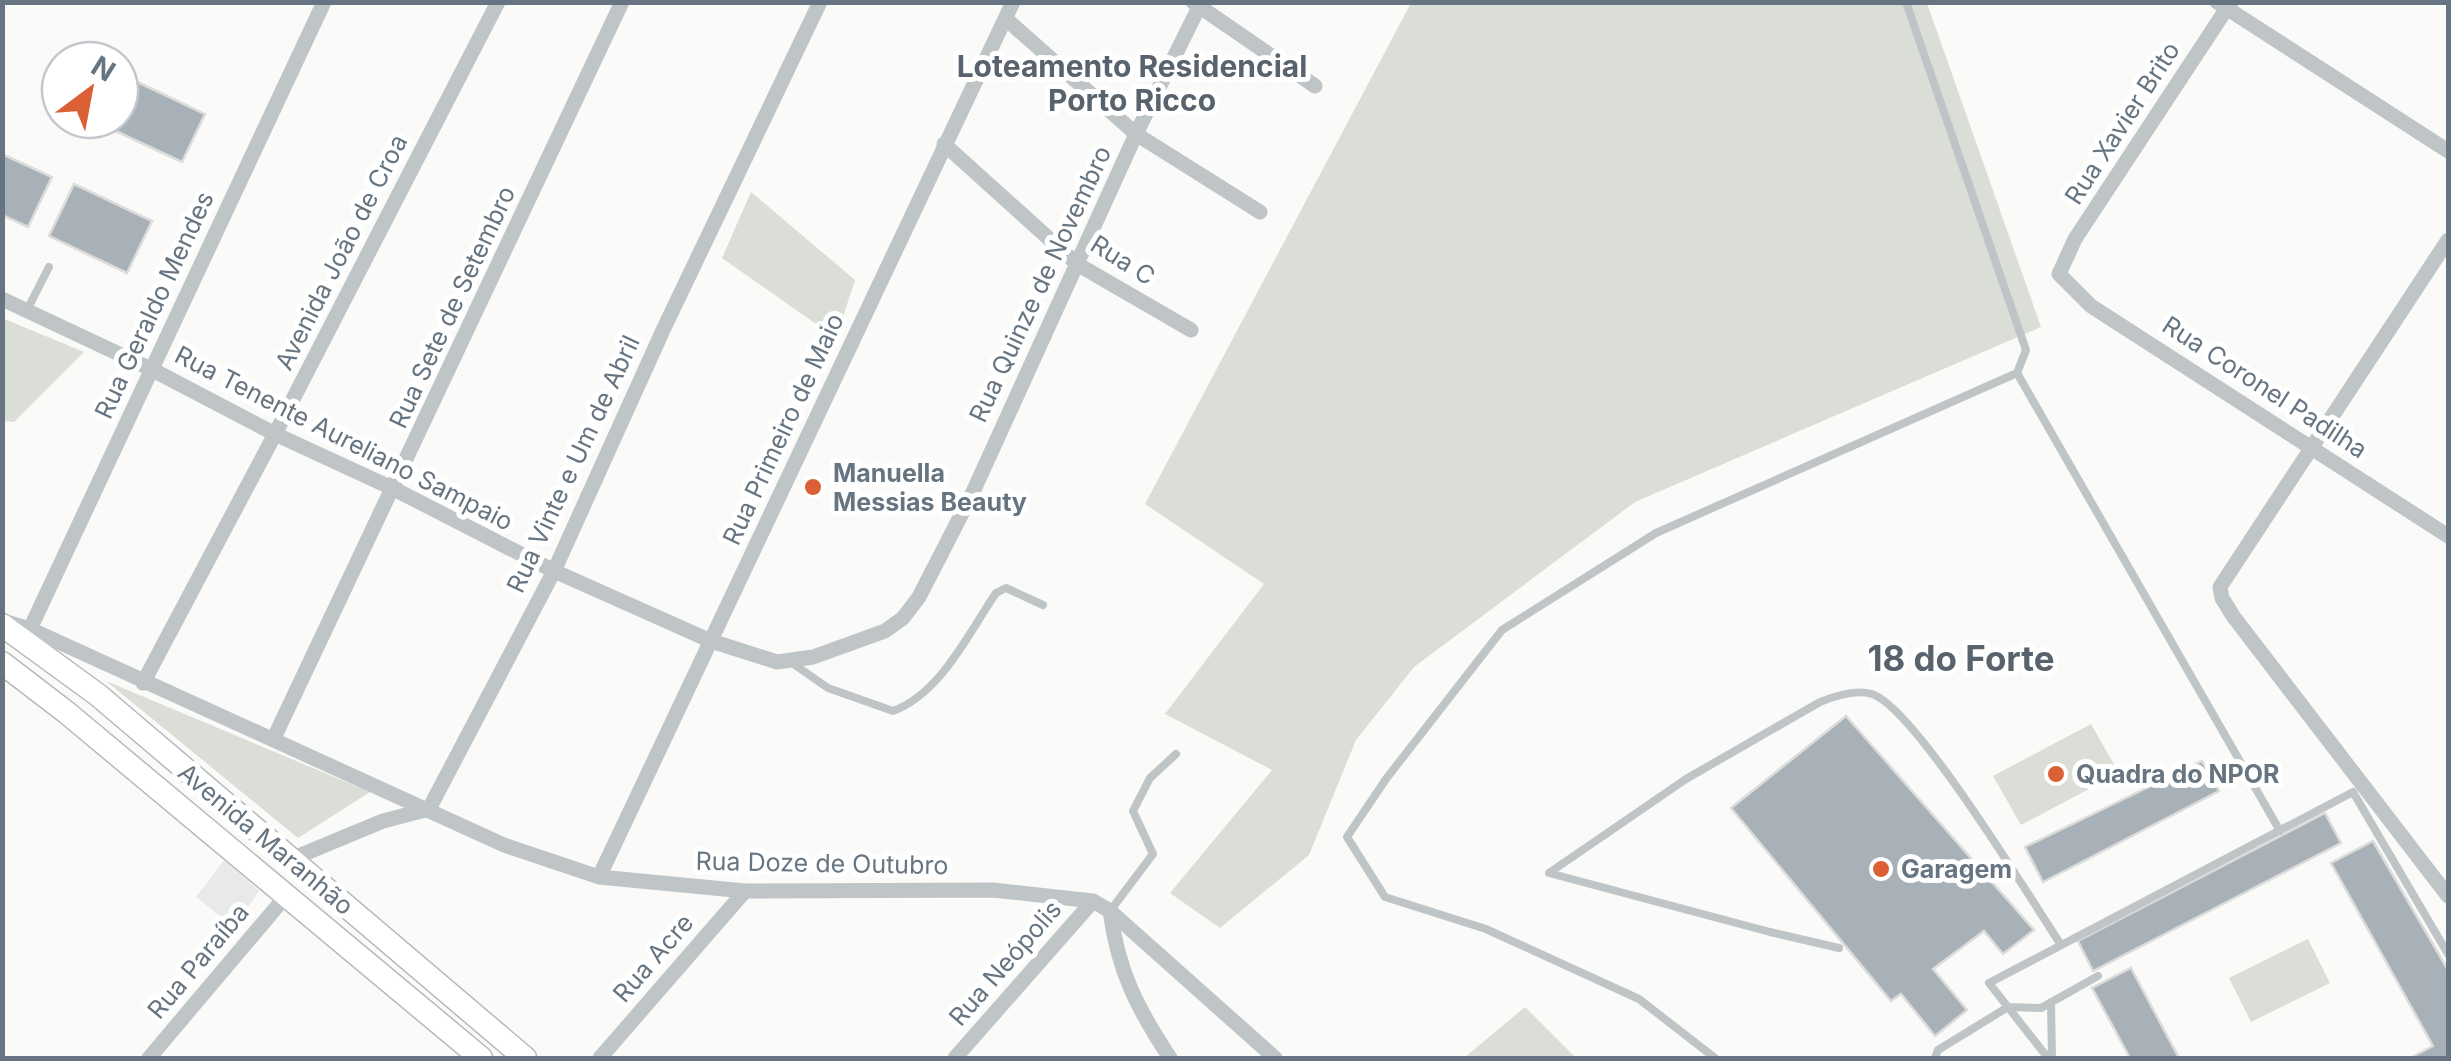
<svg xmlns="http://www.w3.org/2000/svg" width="2451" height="1061" font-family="Inter,sans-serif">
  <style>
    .built { fill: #e8e9e9 }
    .green { fill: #daded7 }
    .building { fill: #a8b1b7; stroke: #dcdcda; stroke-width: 2.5 }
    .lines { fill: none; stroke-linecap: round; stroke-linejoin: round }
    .secondary-casing { stroke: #b4b9be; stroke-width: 25 }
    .service { stroke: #bfc4c7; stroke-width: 8 }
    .minor { stroke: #bfc4c7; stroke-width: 15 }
    .secondary { stroke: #fff; stroke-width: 22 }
    .poi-dot { fill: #db6036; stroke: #fff; stroke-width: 4 }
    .labels { text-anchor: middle; stroke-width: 10; stroke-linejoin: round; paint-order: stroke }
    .street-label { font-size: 25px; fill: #667581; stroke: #fff }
    .poi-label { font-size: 25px; font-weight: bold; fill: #667581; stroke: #fff; text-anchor: start }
    .quarter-label { font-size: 30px; font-weight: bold; fill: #58636d; stroke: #fff }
    .district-label { font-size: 35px; font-weight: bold; fill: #58636d; stroke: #fff }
  </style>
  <rect width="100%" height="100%" fill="#fafaf8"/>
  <!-- built -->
  <path class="built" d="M224 860 259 891 234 927 196 897Z"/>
  <!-- green -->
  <path class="green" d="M1411 3H1927L2041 327 1635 502 1414 667 1356 740 1309 855 1220 928 1170 893 1272 770 1165 714 1264 584 1145 504Z
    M751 192 855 280 836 338 722 258Z
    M2 318 84 352 14 422 3 421Z
    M106 681 370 792 298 838Z
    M2091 724 2119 773 2021 825 1993 776Z
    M2308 939 2330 983 2251 1022 2229 978Z
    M1525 1007 1576 1058H1464Z"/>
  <!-- building -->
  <path class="building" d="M127 77 205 114 182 162 105 126 107 120H120V92Z
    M2 154 52 177 28 227 2 215Z
    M74 184 152 221 127 273 49 236Z
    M1846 716 2034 930 2003 954 1984 931 1933 969 1967 1010 1935 1036 1901 994 1891 1001 1731 808Z
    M2202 761 2219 791 2043 882 2025 847Z
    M2325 813 2341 843 2093 971 2078 941Z
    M2373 841 2448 970V1058H2410L2433 1046 2331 863Z
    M2131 968 2179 1058H2130L2092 988Z"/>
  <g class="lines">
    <defs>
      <path id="secondary" d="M2 625 98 695 525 1058
        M2 663 66 712 481 1058"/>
    </defs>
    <!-- secondary casing -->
    <use href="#secondary" class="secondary-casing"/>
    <!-- service -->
    <path class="service" d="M27 310 49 267
      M2017 373 2280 831
      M792 663 828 688 893 711C941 693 968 634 996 593L1006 588 1043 605
      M1110 911 1153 854 1133 811 1150 778 1176 754
      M1839 948 1770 932 1549 873 1686 779 1820 702C1835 696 1856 689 1872 694 1915 708 2030 898 2061 945
      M2051 1002 2052 1058
      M1715 1058 1639 999 1486 929 1385 897 1347 837 1386 779 1502 630 1656 533 2017 373 2026 350 1906 2
      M1935 1058 1938 1050 2008 1007 2041 1008 2098 976
      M2048 1058 1989 983 2353 792 2448 954"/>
    <!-- minor -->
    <path class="minor" d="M1193 2 1315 86
      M2217 2 2448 151
      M2231 2 2075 239 2059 274 2091 306 2448 536
      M1006 19 1136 134 1260 212
      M944 144 1077 264 1191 330
      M2448 240 2220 587 2222 598 2233 616 2448 896
      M2 299 151 369 275 434 394 489 554 571 711 641 777 662 813 657 885 631 903 618 919 597 973 492 1136 134 1199 7
      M6 622 30 629 504 845 599 877 745 891 993 890 1093 901 1110 911 1275 1058
      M30 629 324 2
      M143 683 275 434 498 2
      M273 740 622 2
      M289 860 383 821 429 809 554 571 664 328 820 2
      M599 877 1013 2
      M1110 911C1118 971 1137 1008 1170 1058
      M149 1058 286 896
      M600 1058 745 891
      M955 1058 1093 901"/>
    <!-- secondary -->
    <use href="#secondary" class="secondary"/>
  </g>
  <!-- markers -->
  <g class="poi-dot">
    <circle cx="813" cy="487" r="10"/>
    <circle cx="2056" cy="774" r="10"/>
    <circle cx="1881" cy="869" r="10"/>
  </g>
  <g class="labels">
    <!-- street labels -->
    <g class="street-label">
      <text transform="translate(2122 123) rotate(-57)" y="9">Rua Xavier Brito</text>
      <text transform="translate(341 252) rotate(-63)" y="9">Avenida João de Croa</text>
      <text transform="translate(1123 260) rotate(32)" y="9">Rua C</text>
      <text transform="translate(1040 284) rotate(-65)" y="9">Rua Quinze de Novembro</text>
      <text transform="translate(154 305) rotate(-65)" y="9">Rua Geraldo Mendes</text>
      <text transform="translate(452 307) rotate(-65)" y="9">Rua Sete de Setembro</text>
      <text transform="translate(2265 387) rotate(33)" y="9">Rua Coronel Padilha</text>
      <text transform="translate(783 429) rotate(-65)" y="9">Rua Primeiro de Maio</text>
      <text transform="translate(344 438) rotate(27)" y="9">Rua Tenente Aureliano Sampaio</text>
      <text transform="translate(573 464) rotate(-65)" y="9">Rua Vinte e Um de Abril</text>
      <text transform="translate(266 839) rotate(40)" y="9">Avenida Maranhão</text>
      <text transform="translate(822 863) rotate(1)" y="9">Rua Doze de Outubro</text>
      <text transform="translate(653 958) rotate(-49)" y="9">Rua Acre</text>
      <text transform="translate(198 961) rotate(-50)" y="9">Rua Paraíba</text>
      <text transform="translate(1005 963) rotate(-49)" y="9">Rua Neópolis</text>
    </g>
    <!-- poi labels -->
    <g class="poi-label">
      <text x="833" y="482">Manuella<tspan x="833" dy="29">Messias Beauty</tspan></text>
      <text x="2076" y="783">Quadra do NPOR</text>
      <text x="1901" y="878">Garagem</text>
    </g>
    <!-- quarter labels -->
    <g class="quarter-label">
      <text x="1132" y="77">Loteamento Residencial<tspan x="1132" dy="34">Porto Ricco</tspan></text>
    </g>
    <!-- district labels -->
    <g class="district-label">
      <text x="1961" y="671">18 do Forte</text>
    </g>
  </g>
  <!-- border -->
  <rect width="2451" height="1061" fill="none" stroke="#667581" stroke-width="10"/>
  <!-- north arrow -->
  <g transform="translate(90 90) rotate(32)"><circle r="48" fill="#ffffff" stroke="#c2c8cd" stroke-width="2.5"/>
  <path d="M0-8L18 38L0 25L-18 38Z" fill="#db6036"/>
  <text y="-15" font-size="28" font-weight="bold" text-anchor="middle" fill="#667581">N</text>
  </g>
</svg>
